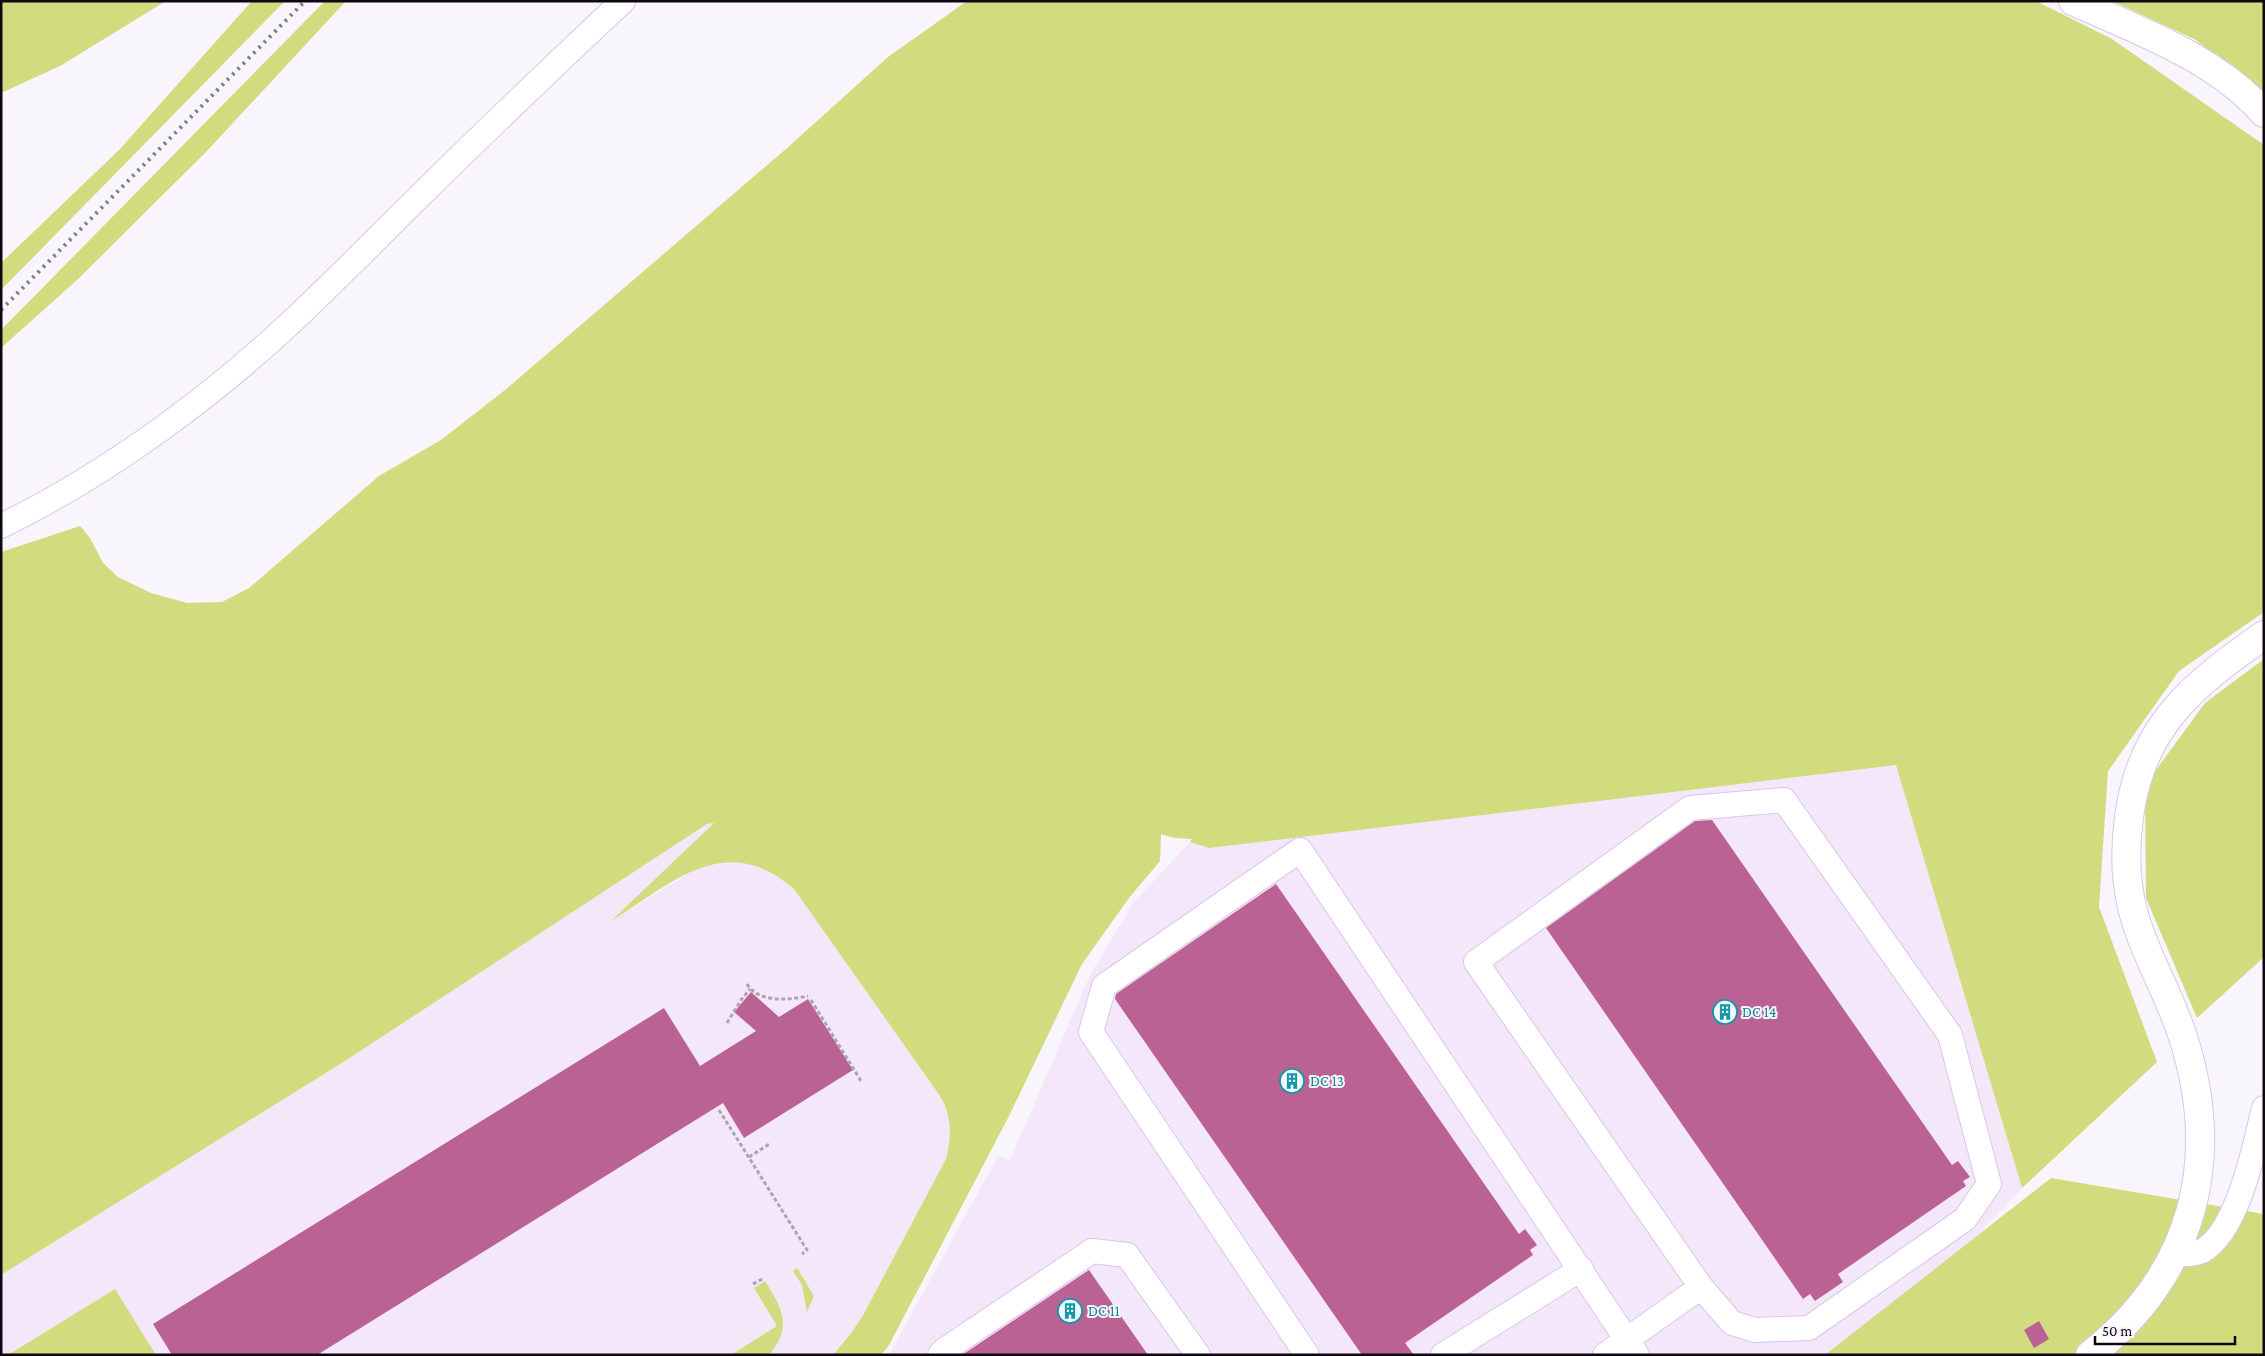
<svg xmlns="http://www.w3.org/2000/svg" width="2265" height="1356" font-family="'Crimson Pro',serif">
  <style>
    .industrial { fill: #f5e7fa }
    .green { fill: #d1dc7f }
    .building { fill: #ba6294 }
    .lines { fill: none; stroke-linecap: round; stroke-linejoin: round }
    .minor-casing { stroke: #d7c7e8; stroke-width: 26 }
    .major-casing { stroke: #d7c7e8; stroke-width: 30 }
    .path { stroke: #aaa6af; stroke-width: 3; stroke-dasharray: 4 2.5; stroke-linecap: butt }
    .minor { stroke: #fff; stroke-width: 24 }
    .major { stroke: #fff; stroke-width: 28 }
    .rail { stroke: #827e87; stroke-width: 4; stroke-dasharray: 2.5 5; stroke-linecap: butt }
    .labels { text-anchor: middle; stroke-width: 4; stroke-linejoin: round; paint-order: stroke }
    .culture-label { font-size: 15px; fill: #0d838f; stroke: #f8f5fc; text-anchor: start }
  </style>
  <rect width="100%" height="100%" fill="#f8f5fc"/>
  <!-- industrial -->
  <path class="industrial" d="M1897 764 2022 1189 1928 1287 1837 1355H889L998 1156 1010 1160 1090 975 1133 903 1190 842 1209 848Z
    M715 823 613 920 694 870 718 862H739L760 866 778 876 794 889 940 1096 948 1113 951 1128 950 1144 946 1159 862 1317 852 1332 833 1355H1V1275L345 1061 707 824Z"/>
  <!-- green -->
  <path class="green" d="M1 1H166L60 66 1 93Z
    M252 1H285L1 290V263L119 150Z
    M325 1H346L206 152 77 280 1 348V330Z
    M967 1H2036L2112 39 2264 145V612L2179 671 2108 771 2099 907 2157 1062 2022 1188 1896 765 1209 848 1190 842 1192 839 1175 838 1161 834 1160 861 1129 898 1082 964 1009 1116 889 1345 881 1355H833L852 1332 862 1317 946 1159C952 1137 952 1116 940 1096L794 889C725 829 672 883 610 922L714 823 707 824 345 1061 1 1275V552L80 526 90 538 103 563 118 577 151 593 187 603 222 602 249 588 379 476 441 440 505 390 786 149 888 57Z
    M2112 1H2264V94L2196 40Z
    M2264 659V957L2197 1018 2146 898 2145 785 2205 703Z
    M2051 1178 2264 1214V1355H1825Z
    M797 1268 814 1296 807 1312 802 1285 793 1271Z
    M765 1281C782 1308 793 1327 769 1355H731L777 1326 754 1288Z
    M115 1289 156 1355H8Z"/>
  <!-- building -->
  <path class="building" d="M1712 820 1952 1165 1958 1161 1970 1177 1963 1181 1966 1186 1838 1274 1843 1282 1815 1301 1810 1294 1803 1299 1546 928 1695 821Z
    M1276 884 1519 1234 1525 1229 1537 1245 1530 1250 1533 1255 1405 1343 1414 1355H1362L1115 999 1116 994Z
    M751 992 779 1017 808 999 853 1070 744 1138 723 1103 317 1355H172L153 1324 664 1008 700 1066 756 1031 734 1012Z
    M1089 1270 1148 1355H962Z
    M2039 1321 2049 1339 2034 1348 2024 1330Z"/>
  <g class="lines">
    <defs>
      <path id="minor" d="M1 526C108 474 215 395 301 313 345 271 387 228 430 186 494 123 558 62 623 1
        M1784 800 1950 1035 1989 1184 1965 1219 1809 1328 1755 1330 1732 1323 1701 1287 1476 962 1690 808Z
        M2175 1254C2184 1254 2194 1255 2202 1251 2238 1232 2255 1145 2264 1108
        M940 1355 943 1351 1092 1251 1127 1255 1198 1355
        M1307 1355 1091 1032 1104 986 1300 850 1637 1355
        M1443 1355 1581 1269
        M1605 1355 1701 1287"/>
      <path id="major" d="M2073 1C2139 31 2214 57 2264 113
        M2090 1355C2195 1273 2223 1158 2182 1034 2168 991 2143 952 2132 907 2125 878 2125 847 2129 817 2141 725 2193 685 2264 635"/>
    </defs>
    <!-- minor casing -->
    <use href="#minor" class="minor-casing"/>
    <!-- major casing -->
    <use href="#major" class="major-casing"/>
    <!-- path -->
    <path class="path" d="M747 984C758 1003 789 1000 808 996
      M811 1000 861 1081
      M727 1023 741 1000 750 989
      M719 1110 807 1250 802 1254
      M749 1157 771 1143
      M753 1284 764 1278"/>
    <!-- minor -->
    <use href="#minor" class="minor"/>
    <!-- major -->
    <use href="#major" class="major"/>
    <!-- rail -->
    <path class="rail" d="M1 310 305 1"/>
  </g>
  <!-- icons -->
  <defs>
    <symbol id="building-ring" viewBox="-11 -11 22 22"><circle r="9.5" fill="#f8f5fc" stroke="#0f9aa8" stroke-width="1.5"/><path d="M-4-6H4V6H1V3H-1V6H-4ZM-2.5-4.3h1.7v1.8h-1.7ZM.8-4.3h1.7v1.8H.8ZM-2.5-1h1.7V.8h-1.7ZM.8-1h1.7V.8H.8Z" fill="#0f9aa8"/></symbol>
  </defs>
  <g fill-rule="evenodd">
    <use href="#building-ring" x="1711" y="998" width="28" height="28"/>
    <use href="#building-ring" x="1278" y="1067" width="28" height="28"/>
    <use href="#building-ring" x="1056" y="1297" width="28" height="28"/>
  </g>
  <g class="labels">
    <!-- culture labels -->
    <g class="culture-label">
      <text x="1742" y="1017">DC 14</text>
      <text x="1310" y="1086">DC 13</text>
      <text x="1088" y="1316">DC 11</text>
    </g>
  </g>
  <!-- border -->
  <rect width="2265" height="1356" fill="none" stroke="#0e0813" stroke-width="5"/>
  <!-- scale -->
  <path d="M2095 1336v8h140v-8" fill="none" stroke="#0e0813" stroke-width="2.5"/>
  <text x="2102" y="1336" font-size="15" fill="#0e0813" stroke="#f8f5fc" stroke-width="4" paint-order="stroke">50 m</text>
</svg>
